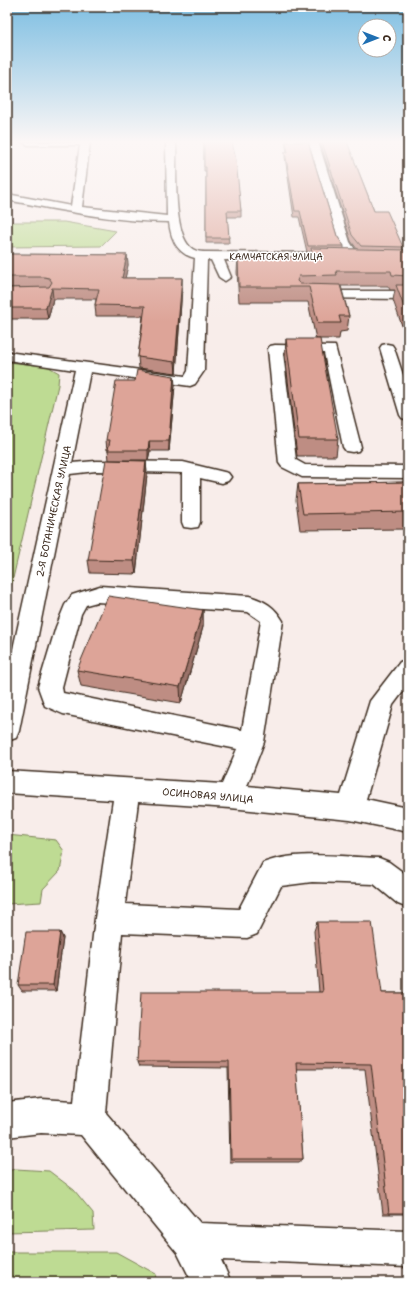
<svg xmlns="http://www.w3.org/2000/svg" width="415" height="1289" font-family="'Shantell Sans',sans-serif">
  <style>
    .green { fill: #bedb93; stroke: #7c8258 }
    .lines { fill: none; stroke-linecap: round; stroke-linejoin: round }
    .minor-casing { stroke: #3b2a1e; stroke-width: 3 }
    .minor { fill: #fff; fill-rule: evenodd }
    .wall { fill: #be8d83; stroke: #3b2a1e }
    .shaded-wall { fill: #9b736a; stroke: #3b2a1e }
    .building { fill: #dda498; stroke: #3b2a1e }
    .labels { text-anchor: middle; stroke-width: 3; stroke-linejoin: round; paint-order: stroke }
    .far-street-label { font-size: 9px; fill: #3b2a1e; stroke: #fff }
    .street-label { font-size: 10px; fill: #3b2a1e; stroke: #fff }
  </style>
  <rect width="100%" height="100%" fill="#f8edea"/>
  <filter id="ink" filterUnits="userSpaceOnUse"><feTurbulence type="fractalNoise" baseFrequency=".025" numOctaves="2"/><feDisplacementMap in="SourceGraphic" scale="8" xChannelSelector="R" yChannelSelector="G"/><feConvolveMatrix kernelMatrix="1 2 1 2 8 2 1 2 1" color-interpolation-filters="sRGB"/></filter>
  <g filter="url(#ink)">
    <!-- green -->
    <path class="green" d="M7 222H64L116 231 101 246 7 247Z
      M7 362 47 366 59 373 58 385 7 604Z
      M7 835 56 840 64 851 60 871 43 889 41 902 7 904Z
      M16 1169 49 1171 74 1190 93 1213 94 1230 7 1232V1171Z
      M7 1252H116L156 1274 155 1282H7Z"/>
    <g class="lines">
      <defs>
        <path id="minor" d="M23 142H90L82 207 167 216 166 142H176C177 167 172 229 190 247 194 251 200 252 205 252L340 253 346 257 340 261 224 260 231 277 225 281 219 277 211 260H207L204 371 195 384 190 386 90 372 72 463 96 461 183 462 228 473 231 477 228 481 222 483 200 478V522L198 527 191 528 184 527 182 522V473L96 471 70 474 19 731 16 738 7 741V676L75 370 7 360V352L185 376 188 371 195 258C177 254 171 239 169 222 114 222 60 210 7 200V194L71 206 80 145H28Z
          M308 142H318L350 242 360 257 358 260H350L338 242Z
          M313 291H408V299L308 298 306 295 308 292Z
          M387 344 392 345 394 348 408 390V420L402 418 400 415 380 348 382 345Z
          M275 345 335 346 361 447 358 451 352 452 346 451 343 447 324 353H283L296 460 305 465 408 466V478L302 477 282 467 279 463 268 349 270 346Z
          M100 586 249 596C265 601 274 606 283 621L264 742 247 786 341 795 370 701 400 662 408 659V685L393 705 366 799 408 808V832L350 820 230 808 138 802 125 904 239 909 263 863C296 850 344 857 379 858L389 862 408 876V908L398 904 374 884 312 882 281 886 257 934 247 938 122 933 106 1113 200 1223 408 1231V1267L221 1260 231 1282H192L178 1254 81 1135 41 1133 7 1137V1103L41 1099 74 1101 95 918 113 800 7 793V771L222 784 237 749 63 714 45 706 38 687 56 627 65 605 72 595ZM97 602 248 612 261 621 242 730 63 693 62 687 81 614 86 605Z"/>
      </defs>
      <!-- minor casing -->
      <use href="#minor" class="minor-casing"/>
      <!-- minor -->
      <use href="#minor" class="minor"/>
    </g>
    <!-- wall -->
    <path class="wall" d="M202 142H232L241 211V217H227L229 243H206V171H204V142Z
      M285 142H308L337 236 344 246V249H357L351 241 320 142H347L374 211 403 247 402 250H408V343L393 300 395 290H390L388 286H341L349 316 347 331 340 332 339 339H316L308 302H239L237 272 238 257H310L311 252H307L299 217H294L285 157V152H287Z
      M405 142H408V147Z
      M7 254 127 255 128 265 125 278H182V288L176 373 139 368 138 357 143 316H96L95 305 96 299H53L48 319H7V288H28H7Z
      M286 339 338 439 336 456H297L285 355Z
      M175 385 169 451H150L148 460H109L108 450H107L106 440Z
      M146 461 147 474 136 574 90 573 88 560Z
      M408 482V529L300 530 296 500 298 484Z
      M203 610V627L181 703 81 686 77 670Z
      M317 922 382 993H408V1214H383L365 1069H296L303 1159 299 1162H230L228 1068 139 1067 137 1062 319 992 314 931Z
      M60 932 63 938 56 991H22L18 985Z"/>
    <!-- shaded-wall -->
    <path class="shaded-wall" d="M127 255 128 265 123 288 122 278Z
      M182 278V288L176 373 175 362Z
      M52 288 53 299 48 319 46 308Z
      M174 376 175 385 169 451V441Z
      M149 441 150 451 148 460V450Z
      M146 461 147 474 136 574 134 561Z
      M203 610V627L181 703 180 687Z
      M60 932 63 938 56 991 53 985Z"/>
    <!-- building -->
    <path class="building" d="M204 142H232L236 160 241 211H227L229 238H206V167H204Z
      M286 142H308L337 236 344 246H308L300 211H295L285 152H288Z
      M322 142H347L374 211H387L403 247 361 246 352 235Z
      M311 248 408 250V276L392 275 391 271H336L337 275 299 276 297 281 300 284 340 285 349 316H339L341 323H318L309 287H239L238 257H313Z
      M7 254 127 255 122 278H182L175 362 138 357 145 306 95 305 99 289 52 288 46 308H7V288L49 287 52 282 49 278 44 277H7Z
      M396 285H408V318Z
      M286 339H320L338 439H299Z
      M137 370 174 376 169 441H149L148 450H108L110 440H106L116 381H135Z
      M106 460 146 461 134 561 88 560Z
      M408 482V512L303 514 298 484Z
      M108 596 203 610 180 687 77 670Z
      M317 922H372L382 993H408V1213H389L371 1064 296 1063 303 1159H231L229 1062H137L141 992H323Z
      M26 932H60L53 985H18Z"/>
  </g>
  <!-- sky -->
  <linearGradient id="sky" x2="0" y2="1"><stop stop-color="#7dbee2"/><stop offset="0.44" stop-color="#fcf7f6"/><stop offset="1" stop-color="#fcf7f6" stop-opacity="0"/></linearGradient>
  <rect width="415" height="322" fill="url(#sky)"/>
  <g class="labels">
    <!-- far-street labels -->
    <g class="far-street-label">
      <text x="276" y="260">КАМЧАТСКАЯ УЛИЦА</text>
    </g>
    <!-- street labels -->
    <g class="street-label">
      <text transform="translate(53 511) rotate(-78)" y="4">2-Я БОТАНИЧЕСКАЯ УЛИЦА</text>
      <text transform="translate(208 795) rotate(5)" y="4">ОСИНОВАЯ УЛИЦА</text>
    </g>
  </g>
  <!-- margin -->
  <rect width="415" height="1289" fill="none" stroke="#fff" stroke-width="24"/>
  <rect x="12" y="12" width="391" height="1265" fill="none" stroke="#3b2a1e" stroke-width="1.5" filter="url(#ink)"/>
  <!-- north arrow -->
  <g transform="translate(377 38) rotate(90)"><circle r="19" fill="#ffffff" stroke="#b1aaa5"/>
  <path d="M0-3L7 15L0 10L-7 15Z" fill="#1f6fb2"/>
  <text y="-6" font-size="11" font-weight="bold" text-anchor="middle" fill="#3b2a1e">С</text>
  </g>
</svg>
